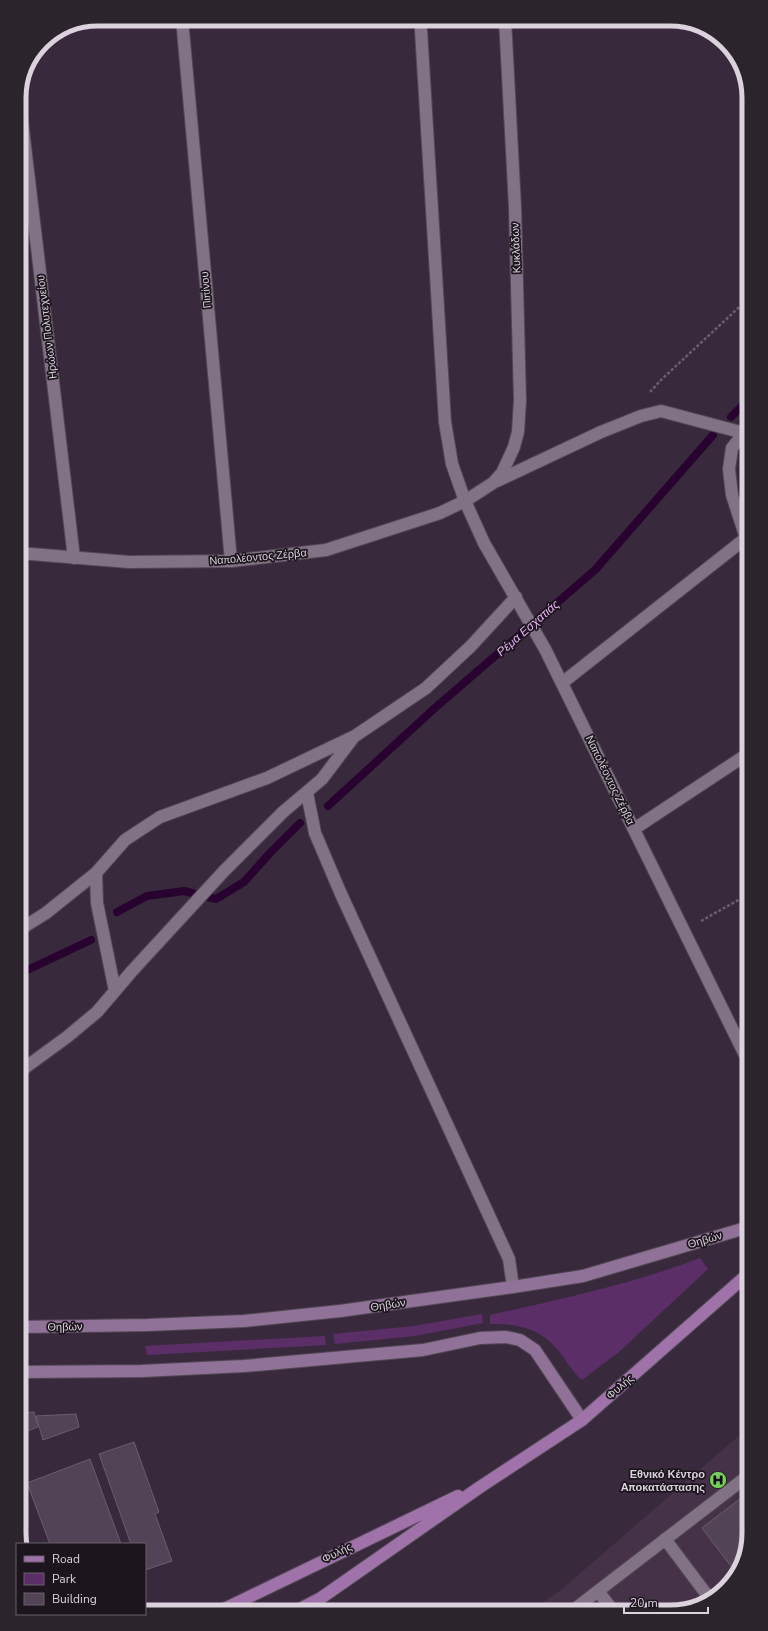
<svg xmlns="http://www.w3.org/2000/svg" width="768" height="1631" font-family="'Nunito Sans',sans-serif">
	<rect width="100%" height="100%" fill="#382a3c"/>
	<path fill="#453249" d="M 749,1427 L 749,1534 L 736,1577 L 700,1606 L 670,1612 L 530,1612 L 561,1590 Z"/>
	<path fill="#5c2e67" d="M 700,1258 L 708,1269 L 619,1352 L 582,1380 C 571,1371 566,1359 557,1349 C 540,1328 515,1323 490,1324 L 490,1315 C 561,1299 632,1284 700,1258 Z
		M 482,1314 L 483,1323 L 415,1336 L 335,1344 L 333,1334 L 414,1326 Z
		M 325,1336 L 326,1345 L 147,1355 L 145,1346 Z"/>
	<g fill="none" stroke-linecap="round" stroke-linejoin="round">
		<path stroke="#280330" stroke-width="8" d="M 731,417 L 749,399
			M 328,806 L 436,707 L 595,570 L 713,435
			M 117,912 L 147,896 L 184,891 L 216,899 L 244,882 L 270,853 L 300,823
			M 19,974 L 91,940"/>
	</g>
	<path fill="#524356" stroke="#6c5c70" d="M 34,1412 L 38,1427 L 19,1434 L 19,1413 Z
		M 76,1414 L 79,1427 L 43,1440 L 36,1416 Z
		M 134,1442 L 159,1512 L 155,1514 L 172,1561 L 145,1570 L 145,1544 L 131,1544 L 99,1454 Z
		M 90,1459 L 121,1544 L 50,1544 L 27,1483 Z
		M 749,1492 L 749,1534 L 737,1574 L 702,1528 Z"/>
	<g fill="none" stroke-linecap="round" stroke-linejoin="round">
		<defs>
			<path id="lane" d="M 421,30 L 445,422 L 452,464 L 465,501
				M 665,1539 L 710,1599
				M 571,1612 L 598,1591
				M 614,1612 L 598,1591 L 749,1475"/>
			<path id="street" d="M 182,19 L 231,561
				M 19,96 L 74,558
				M 497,481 L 601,432 L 641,416 L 661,411 L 744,433
				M 465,501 L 484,543 L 545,649 L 749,1063
				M 746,538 L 732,495 L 729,469 L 732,448 L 744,433 L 749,431
				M 19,553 L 129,562 L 231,561 L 326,550 L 440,513 L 465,501 L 493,483 L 502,473 L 514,447 L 518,432 L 520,400 L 515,207 L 505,19
				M 562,683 L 746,538 L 749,546
				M 307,793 L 315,833 L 341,894 L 509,1259 L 513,1287
				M 634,829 L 749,753
				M 96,873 L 97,903 L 115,991
				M 19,930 L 46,913 L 96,873 L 125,840 L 160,817 L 267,778 L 355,736 L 426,688 L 471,646 L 516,597
				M 19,1072 L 67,1037 L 97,1012 L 132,971 L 224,871 L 283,812 L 322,779 L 353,738"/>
			<path id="secondary" d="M 19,1327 L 147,1325 L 244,1321 L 340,1311 L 513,1287 L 583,1276 L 749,1227
				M 19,1372 L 142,1371 L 244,1366 L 423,1350 L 480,1338 L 506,1337 L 520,1340 L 535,1350 L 582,1420"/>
			<path id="primary" d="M 218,1612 L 458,1496
				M 294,1612 L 321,1598 L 480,1487 L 582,1420 L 749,1273"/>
		</defs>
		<use href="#lane" stroke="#544856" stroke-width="14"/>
		<use href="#street" stroke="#544856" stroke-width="14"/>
		<use href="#secondary" stroke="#544856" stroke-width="14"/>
		<use href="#primary" stroke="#544856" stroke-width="14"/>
		<path stroke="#6b5e6e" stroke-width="2.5" stroke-dasharray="3 2" stroke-linecap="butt" d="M 650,392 L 662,379 L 749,298
			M 701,921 L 749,894"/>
		<use href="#lane" stroke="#827286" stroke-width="12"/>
		<use href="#street" stroke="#827286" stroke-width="12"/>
		<use href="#secondary" stroke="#907298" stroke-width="12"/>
		<use href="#primary" stroke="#9f73a9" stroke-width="12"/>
	</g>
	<defs>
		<symbol id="hospital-disc" viewBox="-11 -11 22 22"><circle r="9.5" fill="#74d25c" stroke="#1c151d"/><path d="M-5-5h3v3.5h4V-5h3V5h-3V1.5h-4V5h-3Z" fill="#111"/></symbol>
	</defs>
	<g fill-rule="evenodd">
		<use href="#hospital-disc" x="708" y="1470" width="20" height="20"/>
	</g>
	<g text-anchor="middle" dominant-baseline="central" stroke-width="3.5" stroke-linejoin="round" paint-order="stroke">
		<g font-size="11" fill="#dbd2dd" stroke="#1c151d">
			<text transform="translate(516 248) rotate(-92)">Κυκλάδων</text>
			<text transform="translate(206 290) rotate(-95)">Πιπίνου</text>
			<text transform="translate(47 327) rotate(-97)">Ηρώων Πολυτεχνείου</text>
			<text transform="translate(258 557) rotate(-5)">Ναπολέοντος Ζέρβα</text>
			<text transform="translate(610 780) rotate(64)">Ναπολέοντος Ζέρβα</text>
			<text transform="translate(705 1240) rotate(-16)">Θηβών</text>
			<text transform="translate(388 1305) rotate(-8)">Θηβών</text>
			<text transform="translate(65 1327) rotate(-1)">Θηβών</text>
			<text transform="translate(620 1387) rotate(-41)">Φυλής</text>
			<text transform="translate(337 1553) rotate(-26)">Φυλής</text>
		</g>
		<g font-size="11" font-weight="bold" fill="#dbd2dd" stroke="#1c151d" text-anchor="end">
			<text x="705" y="1474">Εθνικό Κέντρο<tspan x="705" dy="13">Αποκατάστασης</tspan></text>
		</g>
		<g font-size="12" font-style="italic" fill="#ecb3fa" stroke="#1c151d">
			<text transform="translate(528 628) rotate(-41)">Ρέμα Εσχατιάς</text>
		</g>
	</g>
	<path d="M0 0H768V1631H0ZM98 26H670A72 72 0 0 1 742 98V1533A72 72 0 0 1 670 1605H98A72 72 0 0 1 26 1533V98A72 72 0 0 1 98 26Z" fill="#2b242c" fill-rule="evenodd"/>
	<path fill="none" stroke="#dbd2dd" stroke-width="5" d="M98 26H670A72 72 0 0 1 742 98V1533A72 72 0 0 1 670 1605H98A72 72 0 0 1 26 1533V98A72 72 0 0 1 98 26Z"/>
	<rect x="16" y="1543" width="130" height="72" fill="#1c151d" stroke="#68616a"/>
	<rect x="24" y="1556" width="20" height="6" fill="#9f73a9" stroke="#68616a"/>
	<text x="52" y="1563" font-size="12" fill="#dbd2dd">Road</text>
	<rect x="24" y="1573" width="20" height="12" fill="#5c2e67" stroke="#68616a"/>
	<text x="52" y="1583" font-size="12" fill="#dbd2dd">Park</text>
	<rect x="24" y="1593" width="20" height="12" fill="#524356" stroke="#68616a"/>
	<text x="52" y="1603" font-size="12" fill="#dbd2dd">Building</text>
	<path d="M624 1607v6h84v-6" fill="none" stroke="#dbd2dd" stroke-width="2"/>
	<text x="630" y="1607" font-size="12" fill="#dbd2dd" stroke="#1c151d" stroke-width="3" paint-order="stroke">20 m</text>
</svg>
